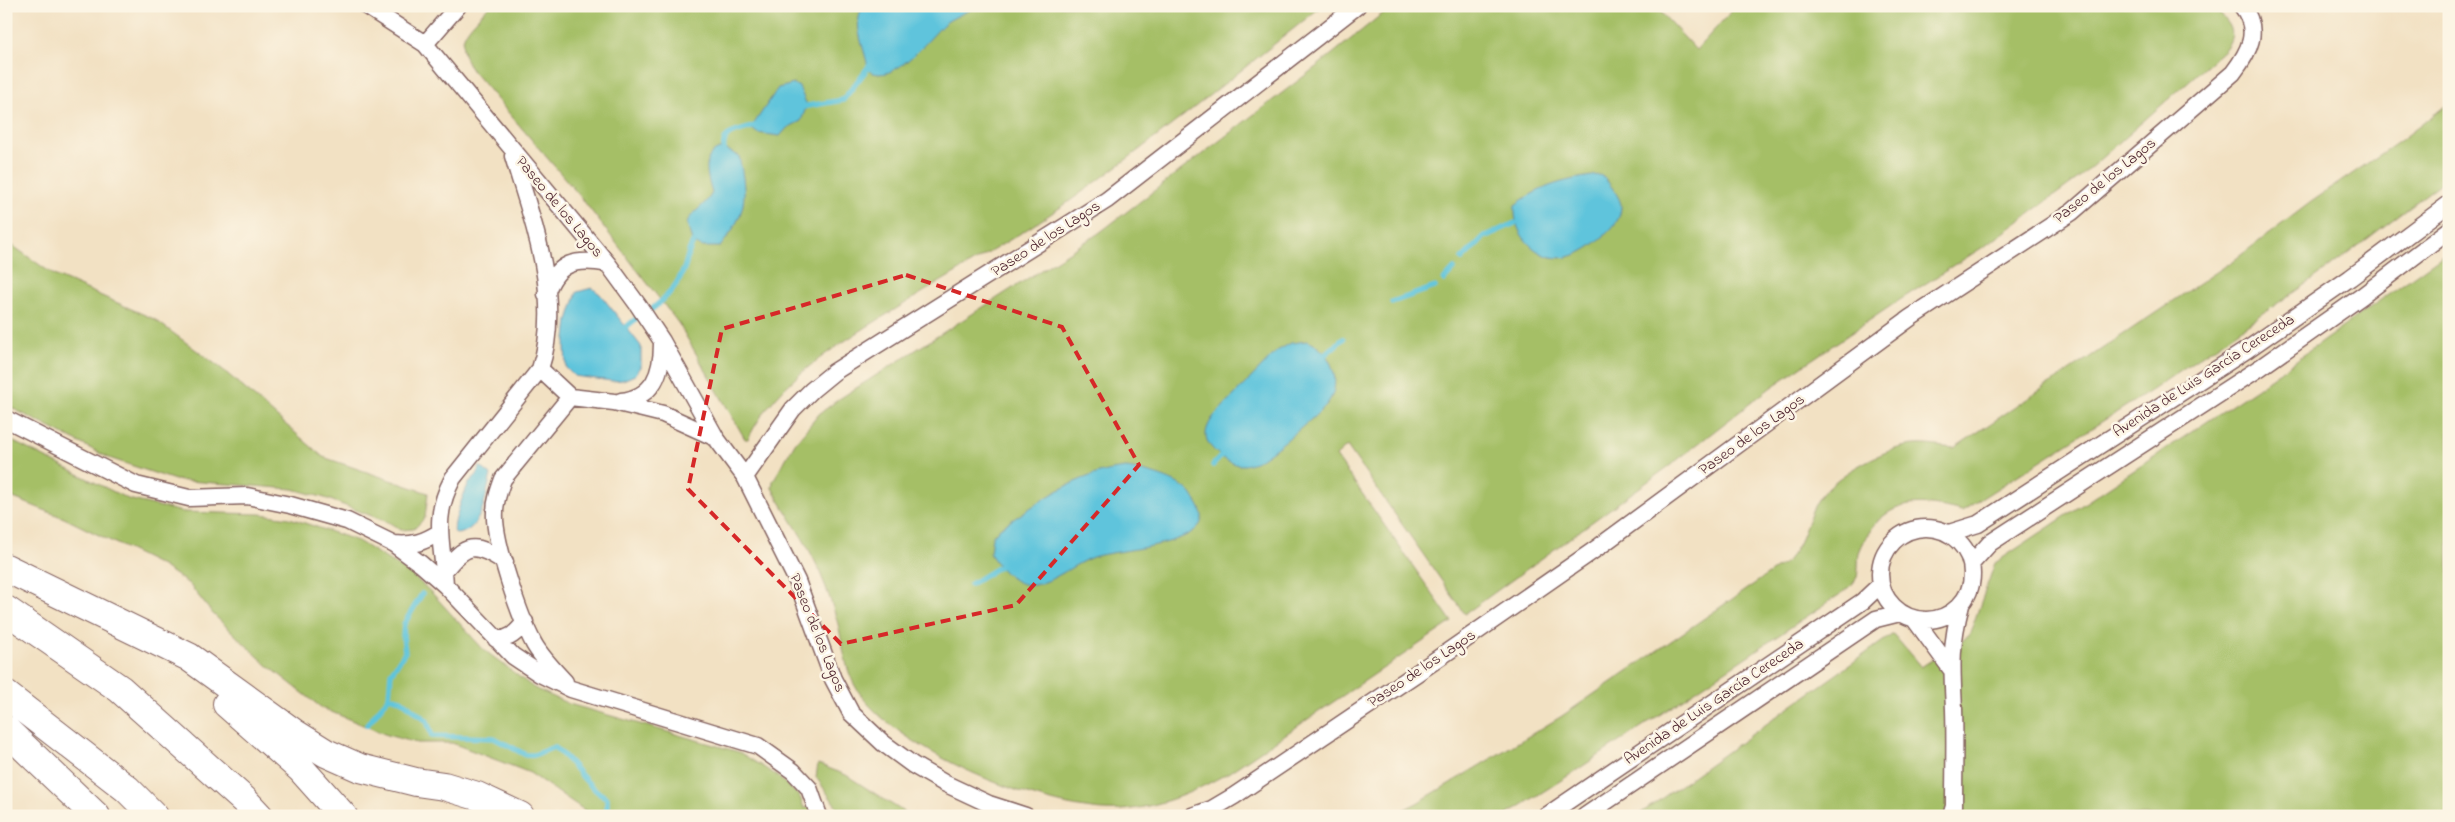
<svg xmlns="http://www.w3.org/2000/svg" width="2455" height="822" font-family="'Indie Flower',sans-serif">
	<rect width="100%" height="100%" fill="#fcf5e5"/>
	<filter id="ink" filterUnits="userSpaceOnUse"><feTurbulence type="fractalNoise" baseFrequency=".02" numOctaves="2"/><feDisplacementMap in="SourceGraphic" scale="10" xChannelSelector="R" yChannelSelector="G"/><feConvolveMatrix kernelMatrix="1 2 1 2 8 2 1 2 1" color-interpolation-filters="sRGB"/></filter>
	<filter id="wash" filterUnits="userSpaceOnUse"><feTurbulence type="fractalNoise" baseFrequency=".0096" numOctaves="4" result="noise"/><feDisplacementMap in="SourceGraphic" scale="20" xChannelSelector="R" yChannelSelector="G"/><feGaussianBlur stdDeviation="1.12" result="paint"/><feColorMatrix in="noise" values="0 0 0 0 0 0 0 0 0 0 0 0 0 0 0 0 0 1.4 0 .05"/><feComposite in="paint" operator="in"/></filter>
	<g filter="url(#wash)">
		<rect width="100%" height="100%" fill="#f2e1c3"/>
		<path fill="#a5bf66" stroke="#786f48" d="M 489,6 L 1322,6 C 1238,73 1154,141 1067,203 C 1013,240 955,272 899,307 C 843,342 778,377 748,439 L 745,439 L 679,324 L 579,195 L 471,69 C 452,37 468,30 489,6 Z
			M 1392,6 L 1655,6 L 1696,50 L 1736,6 L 2211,6 C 2227,21 2241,30 2224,50 L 2081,176 L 1991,242 L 1895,303 L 1770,388 L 1672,464 L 1465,614 L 1347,446 L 1336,456 L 1452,622 L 1228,773 C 1194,792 1161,807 1121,810 C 1051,815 902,753 861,695 C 845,674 844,649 838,624 C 833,606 826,587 819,570 C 807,542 787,515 772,488 L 773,481 L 795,443 L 819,414 L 839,399 L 1099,233 L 1316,67 Z
			M 2449,103 L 2449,177 L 2330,267 L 2219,344 L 2153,389 L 1962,511 C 1914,499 1882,499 1860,550 C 1857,558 1859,568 1857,577 C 1855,581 1851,586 1848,589 L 1571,774 L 1505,816 L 1391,816 L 1417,803 L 1562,716 L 1786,562 C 1805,542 1805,519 1819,498 C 1835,475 1888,446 1915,445 C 1928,444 1941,447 1954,448 L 2233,261 L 2311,202 L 2400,141 Z
			M 6,241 L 54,275 L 154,319 L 222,369 L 323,457 L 428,493 L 425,518 L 414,529 L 401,530 L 390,523 L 325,498 L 293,489 L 175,480 L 109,458 L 6,405 Z
			M 2449,251 L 2449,816 L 1637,816 L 1893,634 L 1921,667 L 1969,636 L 1995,563 L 2256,389 Z
			M 6,438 L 128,499 L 183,512 L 261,514 L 290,518 L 358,541 L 411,574 L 432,593 L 483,649 L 534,688 L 569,704 L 739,752 L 776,775 L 800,797 L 804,808 L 810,807 L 812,816 L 593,816 L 530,773 L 520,769 L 452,743 L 417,743 L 387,735 L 322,708 L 267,665 L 212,613 L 189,584 L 162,566 L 64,518 L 6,495 Z
			M 818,764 L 846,775 L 910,816 L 843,816 L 816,777 Z"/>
		<path fill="#5ec4dc" stroke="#547284" d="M 863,6 L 977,6 C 968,12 950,18 943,25 C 928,39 892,88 868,70 C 866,48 851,28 863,6 Z
			M 794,84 L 799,87 L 807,105 L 801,121 L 787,128 L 780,136 L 757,133 L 751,128 L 778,88 Z
			M 723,148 L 739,156 C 748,198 747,213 720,247 L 702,247 L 692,242 L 687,222 C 694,210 705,206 712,193 C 707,176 700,153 723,148 Z
			M 1600,175 C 1606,178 1609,184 1613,189 C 1616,193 1621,201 1621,206 C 1621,219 1614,226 1605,235 C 1582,255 1557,269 1531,246 C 1518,234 1514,221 1515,205 C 1542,185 1567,179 1600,175 Z
			M 592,288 L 600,294 L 641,346 L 641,367 L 635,375 L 623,380 L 612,381 L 574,376 L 566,368 L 565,346 L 568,320 L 577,292 Z
			M 1307,341 C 1331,349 1344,383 1327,404 C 1319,414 1272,453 1259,460 C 1256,462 1249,464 1245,465 C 1232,466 1220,457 1212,448 C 1202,437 1206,428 1213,417 L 1277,351 L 1291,343 Z
			M 480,466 L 491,475 C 486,493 482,533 456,534 L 454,531 C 454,520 463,494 468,485 C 472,476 478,479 480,466 Z
			M 1126,468 C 1143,470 1182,480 1192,495 C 1196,502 1203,510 1202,519 C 1198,546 1114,550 1093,557 C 1075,563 1052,583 1034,585 C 1016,587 998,568 990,553 L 992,537 L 1000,528 C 1042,501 1075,473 1126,468 Z"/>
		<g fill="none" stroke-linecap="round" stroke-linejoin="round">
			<path stroke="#5ec4dc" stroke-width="5.5" d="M 801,107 L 843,100 L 870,65
				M 725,155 C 718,128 741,133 757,125
				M 1462,259 L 1484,237 L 1515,223
				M 1444,280 L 1454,269
				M 1392,302 L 1435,287
				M 649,311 C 665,300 678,286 685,266 C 688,257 689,245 697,238
				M 620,332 L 637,318
				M 1321,358 L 1343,339
				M 1213,465 L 1225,452
				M 971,584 L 1005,563
				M 422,594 L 404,624 L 403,636 L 405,652 L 391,673 L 389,697 L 401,700 L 427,721 L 432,736 L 494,738 L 526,755 L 534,755 L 554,747 C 575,763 586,787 607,798 L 607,812 L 610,816
				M 367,725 L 389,697"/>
		</g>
	</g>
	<g filter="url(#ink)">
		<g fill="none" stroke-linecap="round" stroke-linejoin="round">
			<defs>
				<path id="minor" d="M 366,6 L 425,44 L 608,264 L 638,305 L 662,341 L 716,438 L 745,477 L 797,581 L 833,679 L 851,713 L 883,743 L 913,765 L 944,783 L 989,804 L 1026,816
					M 425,44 L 458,6
					M 546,294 C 557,261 577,258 608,264
					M 540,369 L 570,397 L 614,402 L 663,414 L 716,438
					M 621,401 C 654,397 662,373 662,343
					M 6,419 L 136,485 L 189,498 L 247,496 L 290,505 L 347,521 L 394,544 L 421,564 L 445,585 L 513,656 L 540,674 L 571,689 L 758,746 L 793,771 L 809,788 L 819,816
					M 745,477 L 793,409 L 812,390 L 834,372 L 1107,200 L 1357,6
					M1880 574a46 46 0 1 1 92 0a46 46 0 1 1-92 0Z
					M 1949,533 L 1978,524 L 2248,349 L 2350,278 L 2449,204
					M 394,544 C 413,546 424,542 440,532
					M 1972,563 L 1990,543 L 2261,367 L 2362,296 L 2449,230
					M 444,571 C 466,543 474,542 505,562
					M 445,585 C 443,542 431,519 453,478 L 540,369 C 563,300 533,223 513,156
					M 1915,620 L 1951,669
					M 496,639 C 510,640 516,633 525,622
					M 565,682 C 554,670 542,658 534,644 C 520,618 493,540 495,512 C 495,501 499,490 503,479 L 570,397
					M 1192,816 L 1212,809 L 1234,796 L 1417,673 L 1600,546 L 1910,318 L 2072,212 L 2233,73 C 2249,52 2261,31 2242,6
					M 1546,816 L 1863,601 L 1880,585
					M 1585,816 L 1876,619 L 1900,613
					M 1951,816 L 1954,806 C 1954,774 1955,741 1954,709 C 1952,668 1950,646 1961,605"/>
				<path id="motorway" d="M 6,568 L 189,657 L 294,733 L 326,753 L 360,768 L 416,782 L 444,786 L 477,796 L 520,816
					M 6,610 L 120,689 L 244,800 L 259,816
					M 6,695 L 127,789 L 154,816
					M 227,704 L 301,769 L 343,816
					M 6,730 L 96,816"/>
			</defs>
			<use href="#minor" stroke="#856360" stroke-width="19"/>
			<use href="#motorway" stroke="#856360" stroke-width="30"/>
			<use href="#minor" stroke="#fff" stroke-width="16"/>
			<use href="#motorway" stroke="#fff" stroke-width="28"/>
		</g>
	</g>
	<path fill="none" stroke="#d62828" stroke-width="4" stroke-dasharray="10 6" stroke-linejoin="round" d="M 906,275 L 1062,327 L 1139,465 L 1016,605 L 841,644 L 688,489 L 722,329 Z"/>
	<g text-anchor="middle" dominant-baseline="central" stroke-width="5" stroke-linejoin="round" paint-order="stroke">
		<g font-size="16" fill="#4a1f2b" stroke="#fcf5e5">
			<text transform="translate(2105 181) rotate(-39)">Paseo de los Lagos</text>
			<text transform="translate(559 207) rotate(50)">Paseo de los Lagos</text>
			<text transform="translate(1046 239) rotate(-33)">Paseo de los Lagos</text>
			<text transform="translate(2204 376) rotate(-33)">Avenida de Luis García Cereceda</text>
			<text transform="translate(1752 435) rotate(-36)">Paseo de los Lagos</text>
			<text transform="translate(817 633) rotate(68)">Paseo de los Lagos</text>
			<text transform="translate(1422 669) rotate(-34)">Paseo de los Lagos</text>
			<text transform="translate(1714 702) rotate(-34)">Avenida de Luis García Cereceda</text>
		</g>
	</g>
	<rect width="2455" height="822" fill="none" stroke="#fcf5e5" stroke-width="25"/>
</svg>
